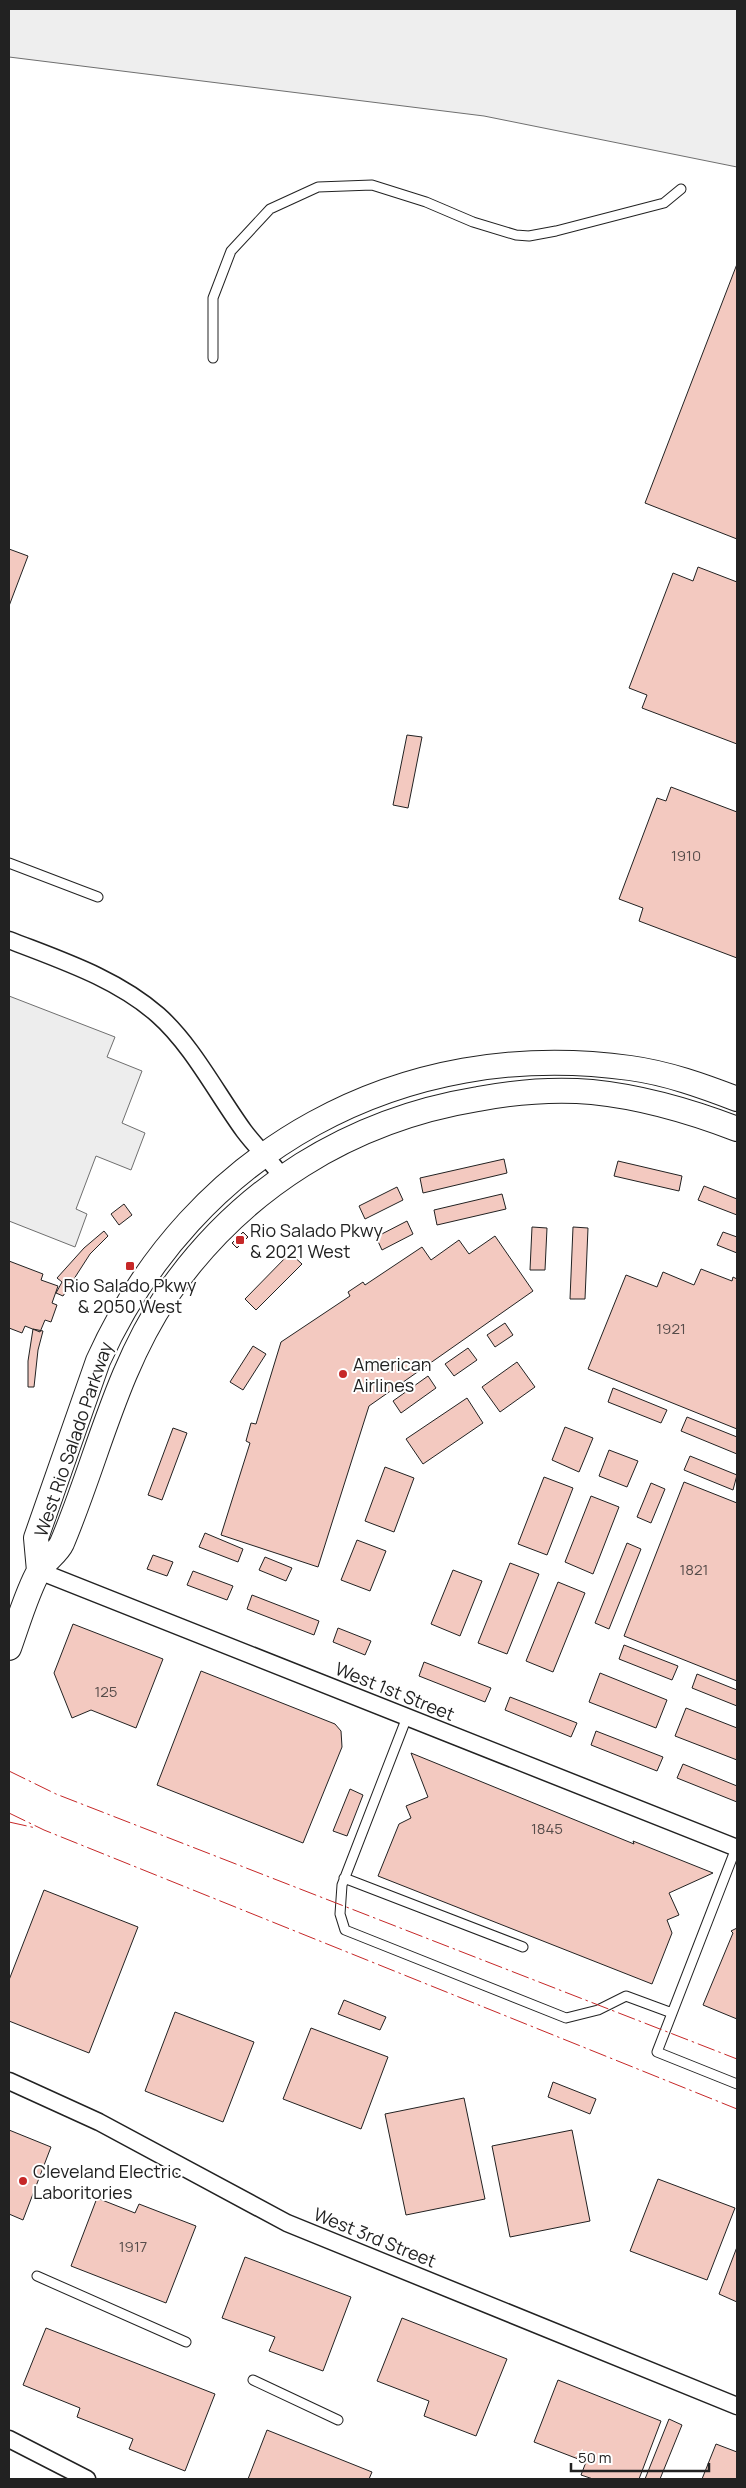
<svg xmlns="http://www.w3.org/2000/svg" width="746" height="2488" font-family="Manrope,sans-serif">
	<rect width="100%" height="100%" fill="#fff"/>
	<path fill="#eee" stroke="#6f6f6f" d="M 9,9 L 737,9 L 737,167 L 484,116 L 9,57 Z"/>
	<path fill="#ededed" stroke="#6f6f6f" d="M 9,996 L 115,1037 L 107,1057 L 142,1071 L 122,1123 L 145,1133 L 131,1170 L 96,1156 L 76,1209 L 87,1214 L 75,1247 L 9,1221 Z"/>
	<path fill="#f3c9c0" stroke="#222" d="M 737,264 L 737,539 L 645,503 Z
		M 9,549 L 28,556 L 9,606 Z
		M 698,567 L 737,582 L 737,744 L 642,708 L 647,695 L 629,688 L 673,573 L 693,581 Z
		M 407,735 L 422,737 L 408,808 L 393,805 Z
		M 671,787 L 737,812 L 737,958 L 639,921 L 643,908 L 619,899 L 657,798 L 666,801 Z
		M 504,1159 L 507,1173 L 423,1193 L 420,1178 Z
		M 618,1161 L 682,1176 L 679,1191 L 614,1176 Z
		M 704,1186 L 737,1199 L 737,1215 L 698,1200 Z
		M 397,1187 L 403,1200 L 365,1219 L 359,1206 Z
		M 502,1194 L 506,1209 L 437,1225 L 434,1210 Z
		M 124,1204 L 132,1215 L 119,1225 L 111,1214 Z
		M 407,1221 L 413,1234 L 382,1250 L 376,1237 Z
		M 532,1227 L 547,1228 L 545,1270 L 530,1270 Z
		M 573,1227 L 588,1228 L 585,1299 L 570,1299 Z
		M 104,1231 L 108,1236 L 90,1254 L 63,1296 L 56,1293 L 62,1282 L 57,1278 L 84,1248 Z
		M 243,1232 L 248,1237 L 237,1248 L 232,1243 Z
		M 723,1232 L 737,1237 L 737,1253 L 717,1245 Z
		M 495,1236 L 533,1291 L 369,1406 L 318,1567 L 221,1535 L 250,1443 L 246,1441 L 251,1423 L 256,1424 L 281,1342 L 350,1296 L 348,1292 L 363,1282 L 365,1285 L 422,1247 L 431,1260 L 459,1240 L 469,1254 Z
		M 290,1253 L 302,1264 L 256,1310 L 245,1299 Z
		M 9,1261 L 43,1274 L 41,1280 L 58,1286 L 52,1303 L 57,1305 L 51,1322 L 45,1320 L 40,1332 L 25,1326 L 22,1333 L 9,1328 Z
		M 701,1269 L 732,1281 L 733,1277 L 737,1279 L 737,1429 L 588,1369 L 626,1275 L 657,1287 L 663,1272 L 694,1285 Z
		M 505,1323 L 513,1335 L 495,1347 L 487,1335 Z
		M 33,1329 L 43,1331 L 38,1350 L 34,1387 L 28,1387 L 28,1361 Z
		M 253,1346 L 266,1354 L 243,1390 L 230,1382 Z
		M 468,1348 L 477,1360 L 454,1376 L 445,1364 Z
		M 517,1362 L 535,1387 L 500,1412 L 482,1387 Z
		M 428,1376 L 436,1388 L 401,1413 L 393,1401 Z
		M 613,1388 L 667,1410 L 661,1423 L 608,1402 Z
		M 467,1398 L 483,1423 L 423,1464 L 406,1439 Z
		M 687,1417 L 737,1437 L 737,1454 L 681,1431 Z
		M 565,1427 L 593,1438 L 579,1472 L 552,1460 Z
		M 173,1428 L 187,1433 L 162,1500 L 148,1495 Z
		M 609,1450 L 638,1461 L 627,1487 L 599,1476 Z
		M 690,1456 L 737,1475 L 733,1490 L 684,1470 Z
		M 385,1467 L 414,1478 L 394,1532 L 365,1521 Z
		M 544,1477 L 573,1488 L 547,1555 L 518,1544 Z
		M 684,1482 L 737,1503 L 737,1681 L 624,1636 Z
		M 651,1483 L 665,1489 L 651,1523 L 637,1517 Z
		M 591,1496 L 619,1507 L 593,1574 L 565,1562 Z
		M 205,1533 L 243,1549 L 238,1562 L 199,1547 Z
		M 357,1540 L 386,1551 L 370,1591 L 341,1580 Z
		M 627,1543 L 641,1549 L 609,1629 L 595,1623 Z
		M 153,1555 L 173,1562 L 167,1576 L 147,1569 Z
		M 265,1557 L 292,1568 L 286,1581 L 259,1570 Z
		M 510,1563 L 539,1574 L 507,1654 L 478,1643 Z
		M 453,1570 L 482,1581 L 460,1636 L 431,1624 Z
		M 193,1571 L 233,1586 L 227,1600 L 187,1585 Z
		M 558,1582 L 585,1593 L 553,1672 L 526,1661 Z
		M 252,1595 L 319,1621 L 314,1635 L 247,1609 Z
		M 73,1624 L 163,1659 L 136,1728 L 91,1710 L 72,1718 L 54,1673 Z
		M 338,1628 L 371,1641 L 365,1655 L 333,1642 Z
		M 624,1645 L 678,1666 L 672,1680 L 619,1659 Z
		M 424,1662 L 491,1688 L 485,1702 L 419,1676 Z
		M 201,1671 L 335,1724 L 341,1731 L 342,1747 L 303,1843 L 157,1785 Z
		M 600,1673 L 667,1700 L 656,1728 L 589,1702 Z
		M 697,1674 L 737,1690 L 737,1706 L 692,1688 Z
		M 510,1697 L 577,1723 L 571,1737 L 505,1710 Z
		M 686,1708 L 737,1728 L 737,1760 L 675,1736 Z
		M 596,1731 L 663,1757 L 657,1771 L 591,1745 Z
		M 411,1753 L 634,1844 L 633,1841 L 713,1873 L 669,1893 L 679,1915 L 667,1920 L 672,1933 L 652,1984 L 378,1876 L 399,1824 L 411,1818 L 406,1806 L 428,1797 Z
		M 683,1764 L 737,1786 L 737,1802 L 677,1778 Z
		M 350,1789 L 363,1795 L 347,1836 L 333,1831 Z
		M 44,1890 L 138,1927 L 89,2053 L 9,2021 L 9,1980 Z
		M 737,1928 L 737,2019 L 703,2005 L 733,1933 L 731,1931 Z
		M 344,2000 L 386,2017 L 380,2030 L 338,2014 Z
		M 175,2012 L 254,2042 L 223,2122 L 145,2091 Z
		M 311,2028 L 388,2057 L 361,2129 L 283,2099 Z
		M 553,2082 L 596,2099 L 590,2114 L 548,2097 Z
		M 464,2098 L 485,2199 L 406,2215 L 385,2114 Z
		M 9,2130 L 51,2147 L 23,2220 L 9,2214 Z
		M 572,2130 L 590,2221 L 510,2237 L 492,2146 Z
		M 658,2179 L 735,2208 L 707,2280 L 630,2251 Z
		M 97,2198 L 135,2213 L 139,2204 L 196,2226 L 166,2303 L 71,2266 Z
		M 737,2247 L 737,2302 L 719,2294 Z
		M 245,2257 L 351,2297 L 323,2371 L 269,2351 L 275,2337 L 222,2318 Z
		M 402,2318 L 507,2359 L 476,2436 L 424,2416 L 429,2401 L 377,2381 Z
		M 46,2328 L 215,2394 L 185,2471 L 129,2449 L 133,2439 L 77,2417 L 80,2408 L 23,2385 Z
		M 558,2380 L 661,2421 L 639,2479 L 593,2479 L 581,2475 L 586,2462 L 534,2442 Z
		M 669,2419 L 682,2425 L 660,2479 L 645,2479 Z
		M 267,2430 L 372,2472 L 369,2479 L 248,2479 Z
		M 716,2444 L 737,2452 L 737,2479 L 702,2479 Z"/>
	<g fill="none" stroke-linecap="round" stroke-linejoin="round">
		<defs>
			<path id="lane" d="M 213,358 L 213,298 L 231,251 L 270,209 L 318,187 L 372,185 L 426,202 L 473,222 L 516,235 L 529,236 L 556,231 L 664,203 L 681,189
				M 9,863 L 98,897
				M 407,1717 L 342,1885 L 340,1914 L 345,1930 L 566,2018 L 598,2010 L 626,1996 L 672,2013
				M 736,1848 L 657,2052 L 737,2084
				M 344,1878 L 523,1947
				M 37,2276 L 186,2342
				M 253,2380 L 338,2420"/>
			<path id="street" d="M 9,940 C 60,960 116,978 158,1015 C 192,1045 217,1094 244,1131 C 256,1147 271,1161 283,1178
				M 39,1571 L 737,1848
				M 9,2081 L 99,2122 L 287,2223 L 737,2406
				M 9,2439 L 87,2479"/>
			<path id="secondary" d="M 39,1571 L 36,1538 L 98,1361 C 193,1150 402,1036 630,1068 C 667,1073 703,1086 737,1099
				M 9,1648 C 17,1626 28,1589 39,1571 C 45,1560 57,1554 62,1543 C 97,1460 116,1370 167,1295 C 241,1188 350,1120 478,1099 C 515,1092 555,1089 592,1092 C 642,1097 690,1111 737,1129"/>
		</defs>
		<use href="#lane" stroke="#222" stroke-width="11"/>
		<use href="#street" stroke="#222" stroke-width="19"/>
		<use href="#secondary" stroke="#222" stroke-width="26"/>
		<use href="#lane" stroke="#fff" stroke-width="9"/>
		<use href="#street" stroke="#fff" stroke-width="16"/>
		<use href="#secondary" stroke="#fff" stroke-width="24"/>
		<path stroke="#c62828" stroke-width="1" stroke-dasharray="18 4 2.5 4" stroke-linecap="butt" d="M 9,1771 L 56,1794 L 737,2059
			M 9,1813 L 44,1830 L 737,2109
			M 9,1822 L 36,1828"/>
	</g>
	<g fill="#c62828" stroke="#fff" stroke-width="2">
		<rect x="235" y="1235" width="10" height="10" rx="2.5"/>
		<rect x="125" y="1261" width="10" height="10" rx="2.5"/>
		<circle cx="343" cy="1374" r="5"/>
		<circle cx="23" cy="2181" r="5"/>
	</g>
	<g text-anchor="middle" dominant-baseline="central" stroke-width="4" stroke-linejoin="round" paint-order="stroke">
		<g font-size="15" fill="#564c4a">
			<text x="686" y="855">1910</text>
			<text x="671" y="1328">1921</text>
			<text x="694" y="1569">1821</text>
			<text x="106" y="1691">125</text>
			<text x="547" y="1828">1845</text>
			<text x="133" y="2246">1917</text>
		</g>
		<g font-size="18" fill="#222" stroke="#fff" text-anchor="start">
			<text x="250" y="1230">Rio Salado Pkwy<tspan x="250" dy="21">&amp; 2021 West</tspan></text>
			<text x="130" y="1285" text-anchor="middle">Rio Salado Pkwy<tspan x="130" dy="21">&amp; 2050 West</tspan></text>
			<text x="353" y="1364">American<tspan x="353" dy="21">Airlines</tspan></text>
			<text x="33" y="2171">Cleveland Electric<tspan x="33" dy="21">Laboritories</tspan></text>
		</g>
		<g font-size="18" fill="#222" stroke="#fff">
			<text transform="translate(73 1439) rotate(-71)">West Rio Salado Parkway</text>
			<text transform="translate(395 1691) rotate(22)">West 1st Street</text>
			<text transform="translate(375 2237) rotate(22)">West 3rd Street</text>
		</g>
	</g>
	<rect width="746" height="2488" fill="none" stroke="#222222" stroke-width="20"/>
	<path d="M571 2463v8h138v-8" fill="none" stroke="#222222" stroke-width="2.5"/>
	<text x="578" y="2463" font-size="15" fill="#222222" stroke="#ffffff" stroke-width="4" paint-order="stroke">50 m</text>
</svg>
